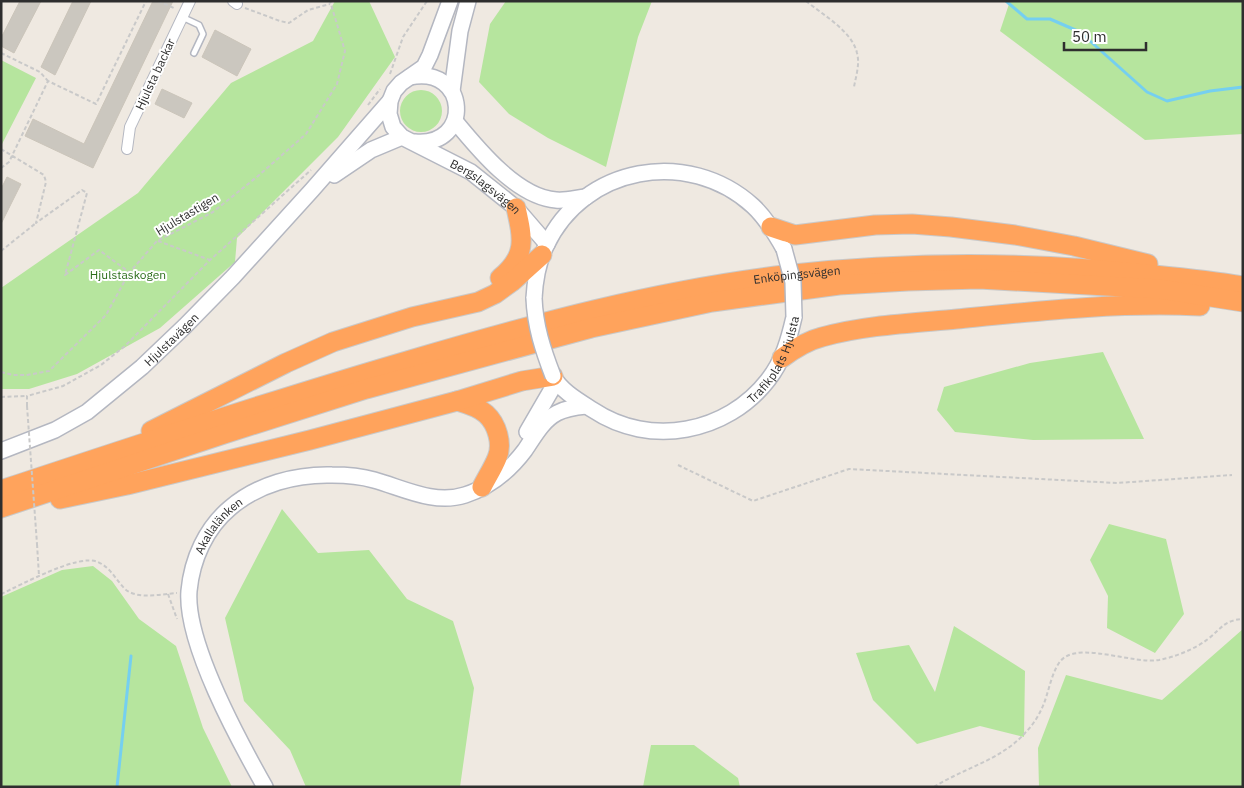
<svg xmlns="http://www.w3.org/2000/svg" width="1244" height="788" font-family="'IBM Plex Sans',sans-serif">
	<rect width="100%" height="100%" fill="#efe9e1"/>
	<path fill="#b6e59e" d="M 335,1 L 369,1 L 395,57 L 338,137 L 237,238 L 235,262 L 160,328 L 77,374 L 29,389 L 1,389 L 1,288 L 138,193 L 231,83 L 313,41 Z
		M 506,1 L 652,1 L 638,37 L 606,167 L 548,138 L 509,114 L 479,82 L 490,24 Z
		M 1010,1 L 1243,1 L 1243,134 L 1145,140 L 1000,31 Z
		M 1,60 L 36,78 L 2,144 L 1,143 Z
		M400 111a21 21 0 1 1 42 0a21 21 0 1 1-42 0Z
		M 1103,352 L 1144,439 L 1033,440 L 955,432 L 937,410 L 944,387 L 1030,363 Z
		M 282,509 L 318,553 L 369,550 L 407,599 L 453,621 L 474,688 L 460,787 L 306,787 L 290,750 L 244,701 L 225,618 Z
		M 1109,524 L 1166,539 L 1184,614 L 1155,653 L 1107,628 L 1108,596 L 1090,560 Z
		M 93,566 L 112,581 L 139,619 L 176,646 L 203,728 L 232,787 L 1,787 L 1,597 L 62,570 Z
		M 954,626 L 1025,671 L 1024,737 L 980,726 L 917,744 L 873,700 L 856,653 L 909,645 L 935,692 Z
		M 1243,629 L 1243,787 L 1039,787 L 1038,748 L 1066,675 L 1162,700 Z
		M 651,745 L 694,745 L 738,778 L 740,787 L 643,787 Z"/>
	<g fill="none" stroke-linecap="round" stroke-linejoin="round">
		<path stroke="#75cff0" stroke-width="3" d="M 1006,1 L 1027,19 L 1050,19 L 1080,32 L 1147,92 L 1167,101 L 1210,91 L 1243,87
			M 117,787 L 131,656"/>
	</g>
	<path fill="#cbc7bf" stroke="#cbc5ba" d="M 20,1 L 41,1 L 14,53 L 1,46 L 1,38 Z
		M 73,1 L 91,1 L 55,75 L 41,67 Z
		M 153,1 L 173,1 L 93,168 L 25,136 L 33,119 L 84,144 Z
		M 215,30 L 251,49 L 237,76 L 202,57 Z
		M 162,89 L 192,103 L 184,118 L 155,104 Z
		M 7,177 L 21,184 L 1,224 L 1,189 Z"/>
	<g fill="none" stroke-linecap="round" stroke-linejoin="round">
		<defs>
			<path id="service" d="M 182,17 L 199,25 L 203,34 L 194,53"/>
			<path id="minor" d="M 233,1 L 237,4
				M 127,149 L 130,127 L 190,1"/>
			<g id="secondary">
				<path id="s1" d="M 450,1 L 430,55 L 424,67 L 401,83 L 394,91 L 390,101 L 389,114 L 393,127 L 402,137 L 471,172 L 516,208 L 547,244"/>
				<path d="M 410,77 C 469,65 473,147 415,142"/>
				<path d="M 452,91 L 460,31 L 468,1"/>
				<path d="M 455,121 C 478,149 517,197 556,200 C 566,201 576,198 586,197"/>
				<path d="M 334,175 L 371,150 L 402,137"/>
				<path d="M 534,298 C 535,280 538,262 546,246 C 583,166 688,147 753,206 C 766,218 775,233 784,249"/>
				<path id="s2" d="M 553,376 C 561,391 579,401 593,410 C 650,448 727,433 768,380 C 783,361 789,339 794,317"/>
				<path d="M 527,432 L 556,382"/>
				<path id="s3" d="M 1,451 L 55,430 L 87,412 L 142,367 L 185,326 L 233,277 L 312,190 L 390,101"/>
				<path id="s4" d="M 265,787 C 239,741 185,643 189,591 C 192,559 206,528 230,508 C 258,484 296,474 332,475 C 346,475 360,476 374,480 C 403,488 434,505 465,495 C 489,487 510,470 525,450 C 534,437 542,421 557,413 C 566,408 576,407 586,406"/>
			</g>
			<g id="motorway">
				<path d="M 771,227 L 795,235 L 875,225 L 912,224 L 951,227 L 1015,235 L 1074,246 L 1148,264"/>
				<path d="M 500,278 C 527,256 523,239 516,208"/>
				<path d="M 782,358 C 794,349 806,341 822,337 C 864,325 914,323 957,319 C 1038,311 1119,302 1200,306"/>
				<path d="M 457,401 C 467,404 478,407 486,414 C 497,424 503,444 497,458 C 493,468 487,477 482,487"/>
				<path d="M 151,431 L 286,363 L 333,342 L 412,317 L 478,302 L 495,294 L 513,281 L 542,255"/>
				<path id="s5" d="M 1,490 C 137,445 273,400 410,360 C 532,324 657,290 784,275 C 907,261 1030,261 1154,275 C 1184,278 1213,281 1243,286"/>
				<path d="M 60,499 L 127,485 L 310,440 L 457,401 L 522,381 L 553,376"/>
				<path d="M 1,508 L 224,434 L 366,389 L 591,328 L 712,302 L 839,285 L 908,281 L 979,279 L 1160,289 L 1243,302"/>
			</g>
		</defs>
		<use href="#service" stroke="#b4b7c1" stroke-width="8"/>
		<use href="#minor" stroke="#b4b7c1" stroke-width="12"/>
		<use href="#secondary" stroke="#b4b7c1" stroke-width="18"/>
		<use href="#motorway" stroke="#c9c9c9" stroke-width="21"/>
		<path stroke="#c9c9c9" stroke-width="2" stroke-dasharray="4 2.5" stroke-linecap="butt" d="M 158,1 L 174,8
			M 806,1 C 823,15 852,31 857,53 C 860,64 856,76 854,87
			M 245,8 L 280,21 L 289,23 L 308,10 L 330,4
			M 1,53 L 40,72 L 48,81
			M 390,74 L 403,37 L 427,1
			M 368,105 L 380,89
			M 1,149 L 44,175 L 46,182 L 36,223 L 82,190 L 87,193 L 65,275 L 99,250 L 129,272
			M 1,168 L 9,162 L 48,81 L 96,104 L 146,1
			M 158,241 L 210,260
			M 1,251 L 36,223
			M 1,372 L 13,375 L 27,375 L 49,371 L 106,315 L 129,273 L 157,241 L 213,212 L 258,176 L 306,134 L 337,84 L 345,51 L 330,1
			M 1,397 L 26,396
			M 27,406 L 27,396 L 63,386 L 101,365 L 125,346 L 210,260 L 311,170
			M 678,465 L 753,501 L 849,469 L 1117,483 L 1232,475
			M 37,544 L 39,576
			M 1,594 C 21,585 79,553 98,562 C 111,568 116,580 125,589 C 137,600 162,594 177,593
			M 168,594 L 177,619
			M 934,787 C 964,768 1001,760 1025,733 C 1032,726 1038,717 1042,708 C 1049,694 1052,665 1065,657 C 1086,644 1134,664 1159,660 C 1175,657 1195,649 1208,639 C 1221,629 1224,620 1243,619"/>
		<use href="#service" stroke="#fff" stroke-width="5"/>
		<use href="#minor" stroke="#fff" stroke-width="10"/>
		<use href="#secondary" stroke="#fff" stroke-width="15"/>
		<use href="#motorway" stroke="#ffa35c" stroke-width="19"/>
		<defs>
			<path id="secondary-bridge" d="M 784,249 L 793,282 L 794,317
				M 534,298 C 535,326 543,350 553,376"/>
		</defs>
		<use href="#secondary-bridge" stroke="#b4b7c1" stroke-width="18" stroke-linecap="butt"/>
		<path stroke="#c9c9c9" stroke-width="2" stroke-dasharray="4 2.5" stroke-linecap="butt" d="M 27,406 L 37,544"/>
		<use href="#secondary-bridge" stroke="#fff" stroke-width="15"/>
	</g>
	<g text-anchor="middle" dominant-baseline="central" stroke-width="4" stroke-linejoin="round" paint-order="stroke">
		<g font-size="12" fill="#2e2e2e" stroke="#fff">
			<text transform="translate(155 74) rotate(-65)">Hjulsta backar</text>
			<text stroke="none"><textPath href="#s1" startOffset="258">Bergslagsvägen</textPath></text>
			<text transform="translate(187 214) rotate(-31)">Hjulstastigen</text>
			<text stroke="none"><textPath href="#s5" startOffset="826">Enköpingsvägen</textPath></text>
			<text stroke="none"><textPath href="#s3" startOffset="206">Hjulstavägen</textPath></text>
			<text stroke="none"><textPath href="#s2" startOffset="269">Trafikplats Hjulsta</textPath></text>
			<text stroke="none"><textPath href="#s4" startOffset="286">Akallalänken</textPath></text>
		</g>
		<g font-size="12" fill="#2c6e1b" stroke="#fff">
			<text x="128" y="274">Hjulstaskogen</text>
		</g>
	</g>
	<rect width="1244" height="788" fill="none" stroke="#2e2e2e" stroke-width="5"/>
	<path d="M1064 42v8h82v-8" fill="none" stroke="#2e2e2e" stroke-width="2.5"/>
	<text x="1072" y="42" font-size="15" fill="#2e2e2e" stroke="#ffffff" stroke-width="4" paint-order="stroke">50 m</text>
</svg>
